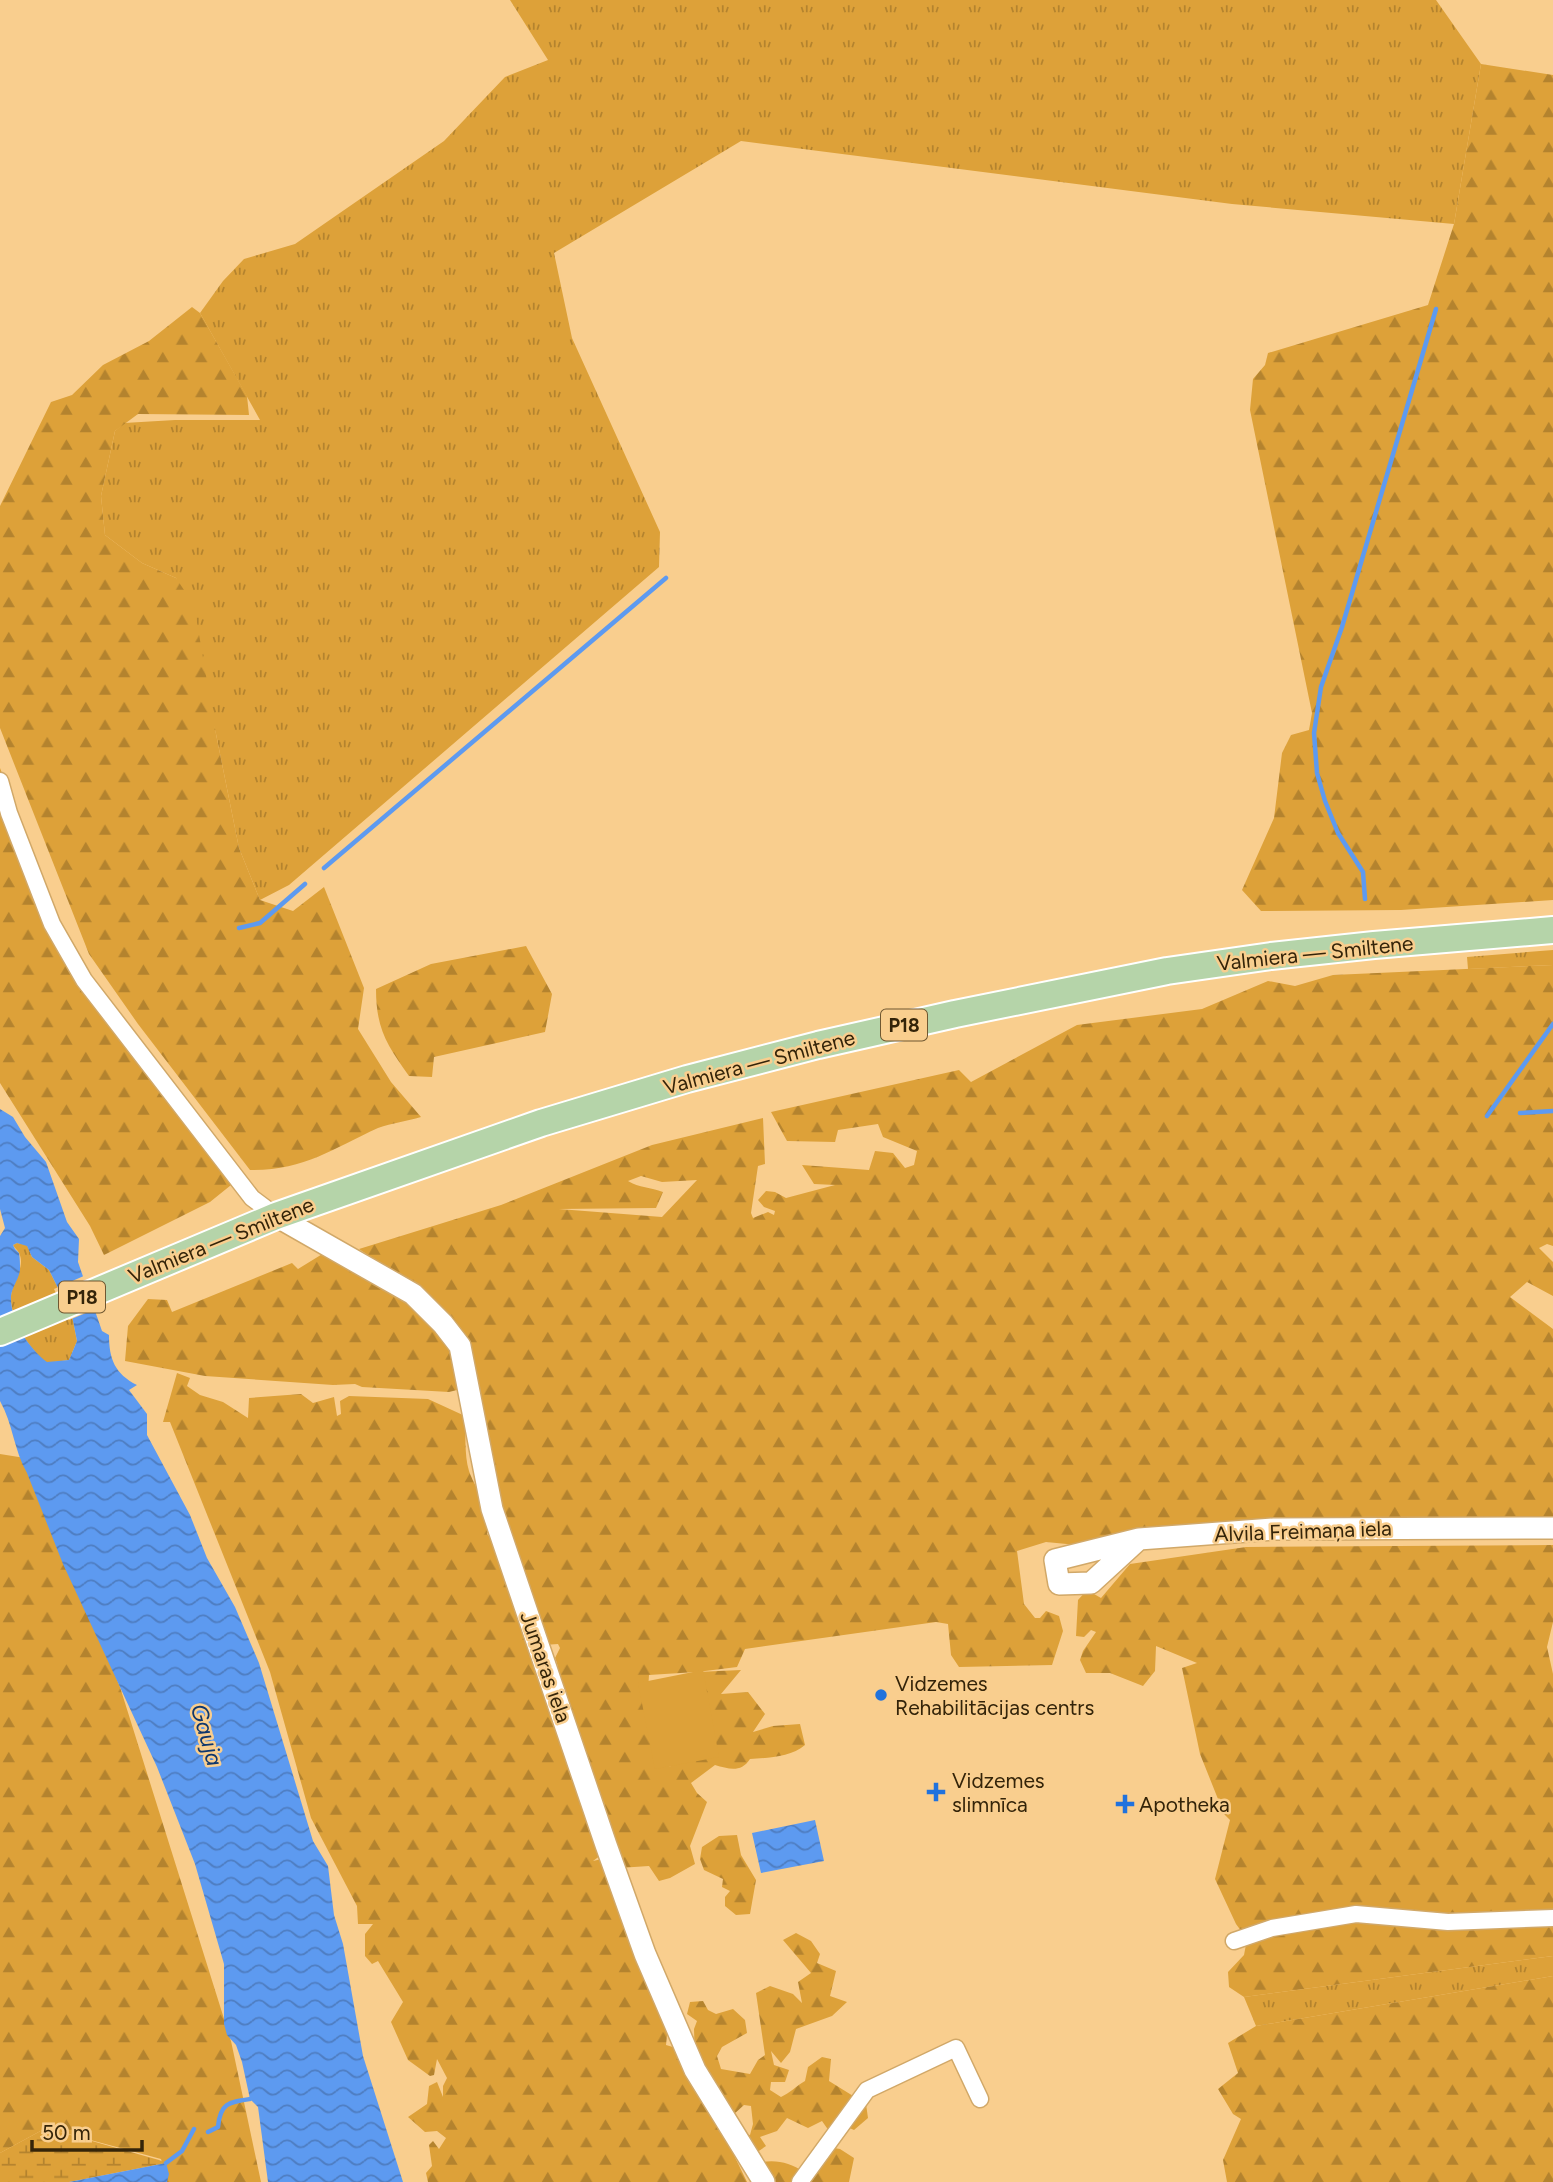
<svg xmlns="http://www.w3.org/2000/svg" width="1553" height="2182" font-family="Figtree,sans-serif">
	<defs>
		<pattern id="grass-tufts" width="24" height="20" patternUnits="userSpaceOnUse" patternTransform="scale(1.75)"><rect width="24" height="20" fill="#dda139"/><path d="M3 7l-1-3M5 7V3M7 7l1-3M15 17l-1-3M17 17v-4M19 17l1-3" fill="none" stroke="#b4832e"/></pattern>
		<pattern id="forest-firs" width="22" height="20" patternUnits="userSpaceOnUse" patternTransform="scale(1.75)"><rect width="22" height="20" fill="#dda139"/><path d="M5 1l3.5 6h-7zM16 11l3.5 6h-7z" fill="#b4832e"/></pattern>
		<pattern id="wetland-marsh" width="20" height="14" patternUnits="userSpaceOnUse" patternTransform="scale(1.75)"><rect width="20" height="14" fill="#dda139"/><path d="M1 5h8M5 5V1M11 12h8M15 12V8" fill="none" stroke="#b4832e"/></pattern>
		<pattern id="water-waves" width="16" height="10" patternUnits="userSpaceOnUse" patternTransform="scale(1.75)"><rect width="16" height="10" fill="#5d9af0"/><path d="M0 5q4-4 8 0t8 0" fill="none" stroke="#4e7dc1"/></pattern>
	</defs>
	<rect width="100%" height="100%" fill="#f9ce8e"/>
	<path fill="url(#grass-tufts)" d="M 510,0 L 1436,0 L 1481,64 L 1454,224 L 1232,204 L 741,141 L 554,253 L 572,338 L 660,532 L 659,567 L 289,885 L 260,900 L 239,848 L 216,734 L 176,578 L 142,563 L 105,535 L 101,496 L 115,431 L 124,423 L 175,420 L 260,420 L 200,313 L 223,281 L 244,259 L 295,244 L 444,141 L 505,77 L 548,60 Z
		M 1553,950 L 1553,965 L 1468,969 L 1467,957 Z
		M 17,1243 L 27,1245 L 32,1257 L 49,1270 L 72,1316 L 77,1341 L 69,1360 L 47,1363 C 29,1348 10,1321 11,1296 C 12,1283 26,1267 19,1253 C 18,1250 14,1248 13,1245 Z
		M 1553,1956 L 1553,1976 L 1256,2026 L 1244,1997 Z"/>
	<path fill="url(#forest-firs)" fill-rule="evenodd" d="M 1481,64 L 1553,75 L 1553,900 L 1401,910 L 1261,911 L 1242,890 L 1274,818 L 1282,753 L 1291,735 L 1309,730 L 1312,713 L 1250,410 L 1253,379 L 1265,365 L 1268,353 L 1428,305 L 1454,224 Z
		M 192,307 L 200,313 L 247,396 L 249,415 L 138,414 L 115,431 L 101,496 L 105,535 L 142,563 L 176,578 L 194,605 L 216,734 L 239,848 L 260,900 L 293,911 L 324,887 L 364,988 L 358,1029 L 391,1082 L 421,1117 C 407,1121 392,1123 378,1128 C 332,1149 303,1171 250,1170 L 138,1024 L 89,954 L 0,728 L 0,506 L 51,402 L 72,395 L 103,365 L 149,341 Z
		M 0,768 L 54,912 L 83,966 L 241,1177 L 210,1202 L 104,1255 L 90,1226 L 0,1083 Z
		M 526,946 L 552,994 L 545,1032 L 434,1057 L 432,1077 L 409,1076 C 387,1045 376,1029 376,989 L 431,964 Z
		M 1553,965 L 1553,1246 L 1547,1244 L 1539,1248 L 1553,1262 L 1553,1296 L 1527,1282 L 1510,1297 L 1553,1329 L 1553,1517 L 1077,1545 L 1046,1542 L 1017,1551 L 1024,1604 L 1035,1618 L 1040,1618 L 1046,1611 L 1059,1616 L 1063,1631 L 1052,1665 L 959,1667 L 951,1655 L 948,1624 L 936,1622 L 745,1649 L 737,1667 L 697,1672 L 741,1670 L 721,1694 L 748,1692 L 765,1714 L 753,1732 L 773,1726 L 800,1724 L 805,1745 C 791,1757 768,1758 750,1759 C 741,1773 729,1769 715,1765 L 691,1783 L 697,1793 L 707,1802 L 690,1846 L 695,1864 L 670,1878 L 659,1881 L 649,1866 L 619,1868 L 574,1745 L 571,1705 C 550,1687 564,1678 555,1658 L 560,1648 L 558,1644 L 544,1645 L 496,1527 L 470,1359 L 417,1289 L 359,1249 L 501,1205 L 652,1145 L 763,1118 L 765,1164 L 758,1166 L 751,1213 L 753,1218 L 768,1212 L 774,1215 L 775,1211 L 764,1207 L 758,1200 L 766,1191 L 775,1192 L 786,1198 L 835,1185 L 814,1184 L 802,1165 L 869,1170 L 875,1151 L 893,1153 L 905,1168 L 914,1165 L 917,1151 L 883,1137 L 878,1124 L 838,1130 L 835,1142 L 787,1141 L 771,1112 L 959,1070 L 971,1082 L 1077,1025 L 1202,1009 L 1268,981 L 1295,986 L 1333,975 ZM 641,1176 L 662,1182 L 697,1180 L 662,1217 L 559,1209 L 656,1208 L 663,1192 C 651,1187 639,1188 628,1181 ZM 696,1672 L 675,1739 L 670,1767 L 664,1737 L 646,1722 L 649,1675 Z
		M 324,1253 L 421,1307 L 447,1340 L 461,1389 L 449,1392 L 362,1387 L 355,1384 L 333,1385 L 205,1376 L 125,1361 L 128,1326 L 148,1299 L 167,1300 L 172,1312 L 292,1263 L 298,1269 Z
		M 177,1373 L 190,1378 L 187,1386 L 200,1395 L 223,1402 L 248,1418 L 249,1398 L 301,1394 L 313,1403 L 334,1397 L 337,1416 L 341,1414 L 340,1401 L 349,1396 L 428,1399 L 465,1416 C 466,1433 464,1454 469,1471 C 475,1489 495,1514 487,1534 L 498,1546 L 605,1852 L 593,1861 L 606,1858 L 609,1869 L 606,1875 L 618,1911 L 628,1915 L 668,2026 L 666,2045 L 683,2050 L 747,2182 L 428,2182 L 426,2173 L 432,2166 L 429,2145 L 433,2141 L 439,2149 L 446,2138 L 437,2131 L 425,2132 L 408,2117 L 427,2104 L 429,2086 L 437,2082 L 443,2097 L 443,2086 L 447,2078 L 437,2059 L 434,2075 L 430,2076 L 408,2060 L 391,2022 L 403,2002 L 378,1961 L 372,1964 L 365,1956 L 365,1934 L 373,1924 L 358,1924 L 357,1906 L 311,1818 L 270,1672 L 170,1422 L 163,1422 Z
		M 0,1454 L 25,1458 L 120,1687 L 231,2041 L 261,2182 L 167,2182 L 161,2159 L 46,2128 L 0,2153 Z
		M 1553,1545 L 1553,1622 L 1547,1647 L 1553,1674 L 1553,1956 L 1244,1997 L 1229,1987 L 1228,1972 L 1244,1955 L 1247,1939 L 1236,1924 L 1215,1879 L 1230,1820 L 1224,1814 L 1200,1754 L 1182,1668 L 1197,1663 L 1156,1646 L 1155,1671 L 1143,1686 L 1110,1673 L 1086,1673 L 1080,1660 L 1083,1651 L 1096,1632 L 1091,1630 L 1084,1637 L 1076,1636 L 1078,1600 L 1087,1590 L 1101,1598 L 1130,1564 L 1246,1547 Z
		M 737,1835 L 741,1855 L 756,1880 L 750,1914 L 736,1915 L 725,1906 L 725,1897 L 730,1891 L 722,1887 L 723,1879 L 704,1870 L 700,1859 L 702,1847 L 719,1836 Z
		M 796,1933 L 811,1941 L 820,1954 L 817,1963 L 836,1971 L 830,1996 L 847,2002 L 832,2016 L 796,2029 L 790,2052 L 781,2063 L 771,2051 L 774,2065 L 789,2070 L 785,2082 L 771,2082 L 770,2090 L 781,2097 C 790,2093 796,2086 805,2081 L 808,2067 L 822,2057 L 831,2059 L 829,2081 L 866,2104 L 868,2118 L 854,2130 L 845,2126 L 829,2131 L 822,2121 L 808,2128 L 787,2118 L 777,2131 L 760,2137 L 766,2146 L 753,2155 L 740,2133 L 750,2135 L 753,2124 L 751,2106 L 744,2105 L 733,2115 L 695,2058 L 694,2029 L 697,2021 L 687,2014 L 690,2002 L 703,2001 L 708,2010 L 716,2014 L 733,2009 L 745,2020 L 747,2033 L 722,2047 L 717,2056 L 721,2069 L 750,2074 L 758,2060 L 765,2055 L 756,1993 L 770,1986 L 793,1994 L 802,2003 L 798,1982 L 811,1973 L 783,1940 Z
		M 1553,1976 L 1553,2182 L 1227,2182 L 1223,2160 L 1241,2119 L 1233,2114 L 1218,2089 L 1238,2073 L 1228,2043 L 1256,2026 Z
		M 828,2147 L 840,2149 L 854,2158 L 849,2182 L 754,2182 L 757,2163 C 775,2159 789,2162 804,2172 Z"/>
	<path fill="url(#wetland-marsh)" d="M 46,2128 L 159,2160 L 166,2163 L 69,2182 L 0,2182 L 0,2153 Z"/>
	<path fill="#dda139" d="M 703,1670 L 719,1757 L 655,1769 L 638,1683 Z"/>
	<path fill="url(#water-waves)" fill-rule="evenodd" d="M 0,1109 L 13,1117 L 25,1137 L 46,1162 L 67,1222 L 79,1239 L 78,1262 L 102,1331 L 109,1335 C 109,1359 115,1374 137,1385 L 129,1390 L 147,1414 L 147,1435 L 190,1515 L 207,1558 L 235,1607 L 259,1663 L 313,1841 L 328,1866 L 334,1915 L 343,1944 L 363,2056 L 403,2182 L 268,2182 L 258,2107 L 250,2099 L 242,2062 L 236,2045 L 227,2035 L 224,2024 L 224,1964 L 195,1864 L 157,1767 L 63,1564 L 27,1473 C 14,1451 13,1424 0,1401 L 0,1236 L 5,1228 L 0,1209 ZM 17,1243 L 27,1246 L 32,1257 L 49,1270 L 72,1316 L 77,1341 L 69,1360 L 47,1362 C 29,1348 10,1321 11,1296 C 12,1287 19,1279 20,1270 C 20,1264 20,1258 19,1253 L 15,1249 L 13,1245 Z
		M 815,1820 L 824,1861 L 761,1873 L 752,1833 Z
		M 166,2163 L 169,2174 L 167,2182 L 69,2182 Z"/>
	<path fill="#f9ce8e" d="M 86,1275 L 98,1308 L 69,1320 L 54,1289 Z"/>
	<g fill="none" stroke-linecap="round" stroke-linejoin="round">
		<path stroke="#5d9af0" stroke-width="4.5" d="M 324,868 L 666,578
			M 1365,899 L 1363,872 L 1338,833 L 1325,801 L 1317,773 L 1314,733 L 1321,687 L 1342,627 L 1436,309
			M 239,928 L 260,923 L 305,884
			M 1520,1113 L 1553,1111
			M 1487,1116 L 1553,1024
			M 208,2132 L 218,2127 C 220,2103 229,2102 250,2099
			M 166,2163 L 182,2151 L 194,2129"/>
		<defs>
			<path id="minor" d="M 0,781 L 9,813 L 52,924 L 84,980 L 252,1198 L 276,1216
				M 1234,1941 L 1272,1928 L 1356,1914 L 1448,1922 L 1553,1918
				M 800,2182 L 867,2090 L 956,2048 L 980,2099"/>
			<path id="tertiary" d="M 276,1216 L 413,1294 L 443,1324 L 460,1346 L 492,1509 L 606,1845 L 645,1954 L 695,2070 L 764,2182
				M 1139,1539 L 1091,1583 L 1059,1584 L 1055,1560 L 1139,1539 L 1274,1529 L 1553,1528"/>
			<path id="primary" d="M 0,1332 L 276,1216 L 541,1123 L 687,1079 L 818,1045 L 955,1014 L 1167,971 L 1271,956 L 1374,945 L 1553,930"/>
		</defs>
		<use href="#minor" stroke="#d1a868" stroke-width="19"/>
		<use href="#tertiary" stroke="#d1a868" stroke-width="24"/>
		<use href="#primary" stroke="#fff" stroke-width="30"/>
		<use href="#minor" stroke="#fff" stroke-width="16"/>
		<use href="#tertiary" stroke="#fff" stroke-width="21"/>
		<use href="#primary" stroke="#b5d4a9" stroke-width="26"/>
	</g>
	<g fill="#2072dd" stroke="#f9ce8e" stroke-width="2.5">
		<circle cx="881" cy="1695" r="7"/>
		<path d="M932.5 1781.5h7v7h7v7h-7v7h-7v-7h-7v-7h7z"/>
		<path d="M1121.5 1793.5h7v7h7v7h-7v7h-7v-7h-7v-7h7z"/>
	</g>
	<g text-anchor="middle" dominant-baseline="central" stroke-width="5" stroke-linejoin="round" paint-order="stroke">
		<g fill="#f9ce8e" stroke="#6f5731" stroke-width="2">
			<rect x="881" y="1009.5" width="46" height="31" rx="5"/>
			<rect x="59" y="1281.5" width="46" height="31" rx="5"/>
		</g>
		<g font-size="19" font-weight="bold" fill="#342409">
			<text x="904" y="1025">P18</text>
			<text x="82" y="1297">P18</text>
		</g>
		<g font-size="21" fill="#342409" stroke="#f9ce8e">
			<text transform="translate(1315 953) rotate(-6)">Valmiera — Smiltene</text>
			<text transform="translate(759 1062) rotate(-15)">Valmiera — Smiltene</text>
			<text transform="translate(221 1240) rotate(-22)">Valmiera — Smiltene</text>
			<text transform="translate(1303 1531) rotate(-2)">Alvila Freimaņa iela</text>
			<text transform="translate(546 1667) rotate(71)">Jumaras iela</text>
		</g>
		<g font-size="21" fill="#342409" stroke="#f9ce8e" text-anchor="start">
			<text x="895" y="1683">Vidzemes<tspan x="895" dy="24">Rehabilitācijas centrs</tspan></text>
			<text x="952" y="1780">Vidzemes<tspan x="952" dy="24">slimnīca</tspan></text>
			<text x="1139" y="1804">Apotheka</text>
		</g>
		<g font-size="23" font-style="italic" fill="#0f376d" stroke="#f9ce8e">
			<text transform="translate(207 1735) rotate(74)">Gauja</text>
		</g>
	</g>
	<path d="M32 2140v10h110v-10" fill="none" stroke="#342409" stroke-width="3.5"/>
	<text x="42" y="2140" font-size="21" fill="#342409" stroke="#f9ce8e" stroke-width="5" paint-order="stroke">50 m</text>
</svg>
